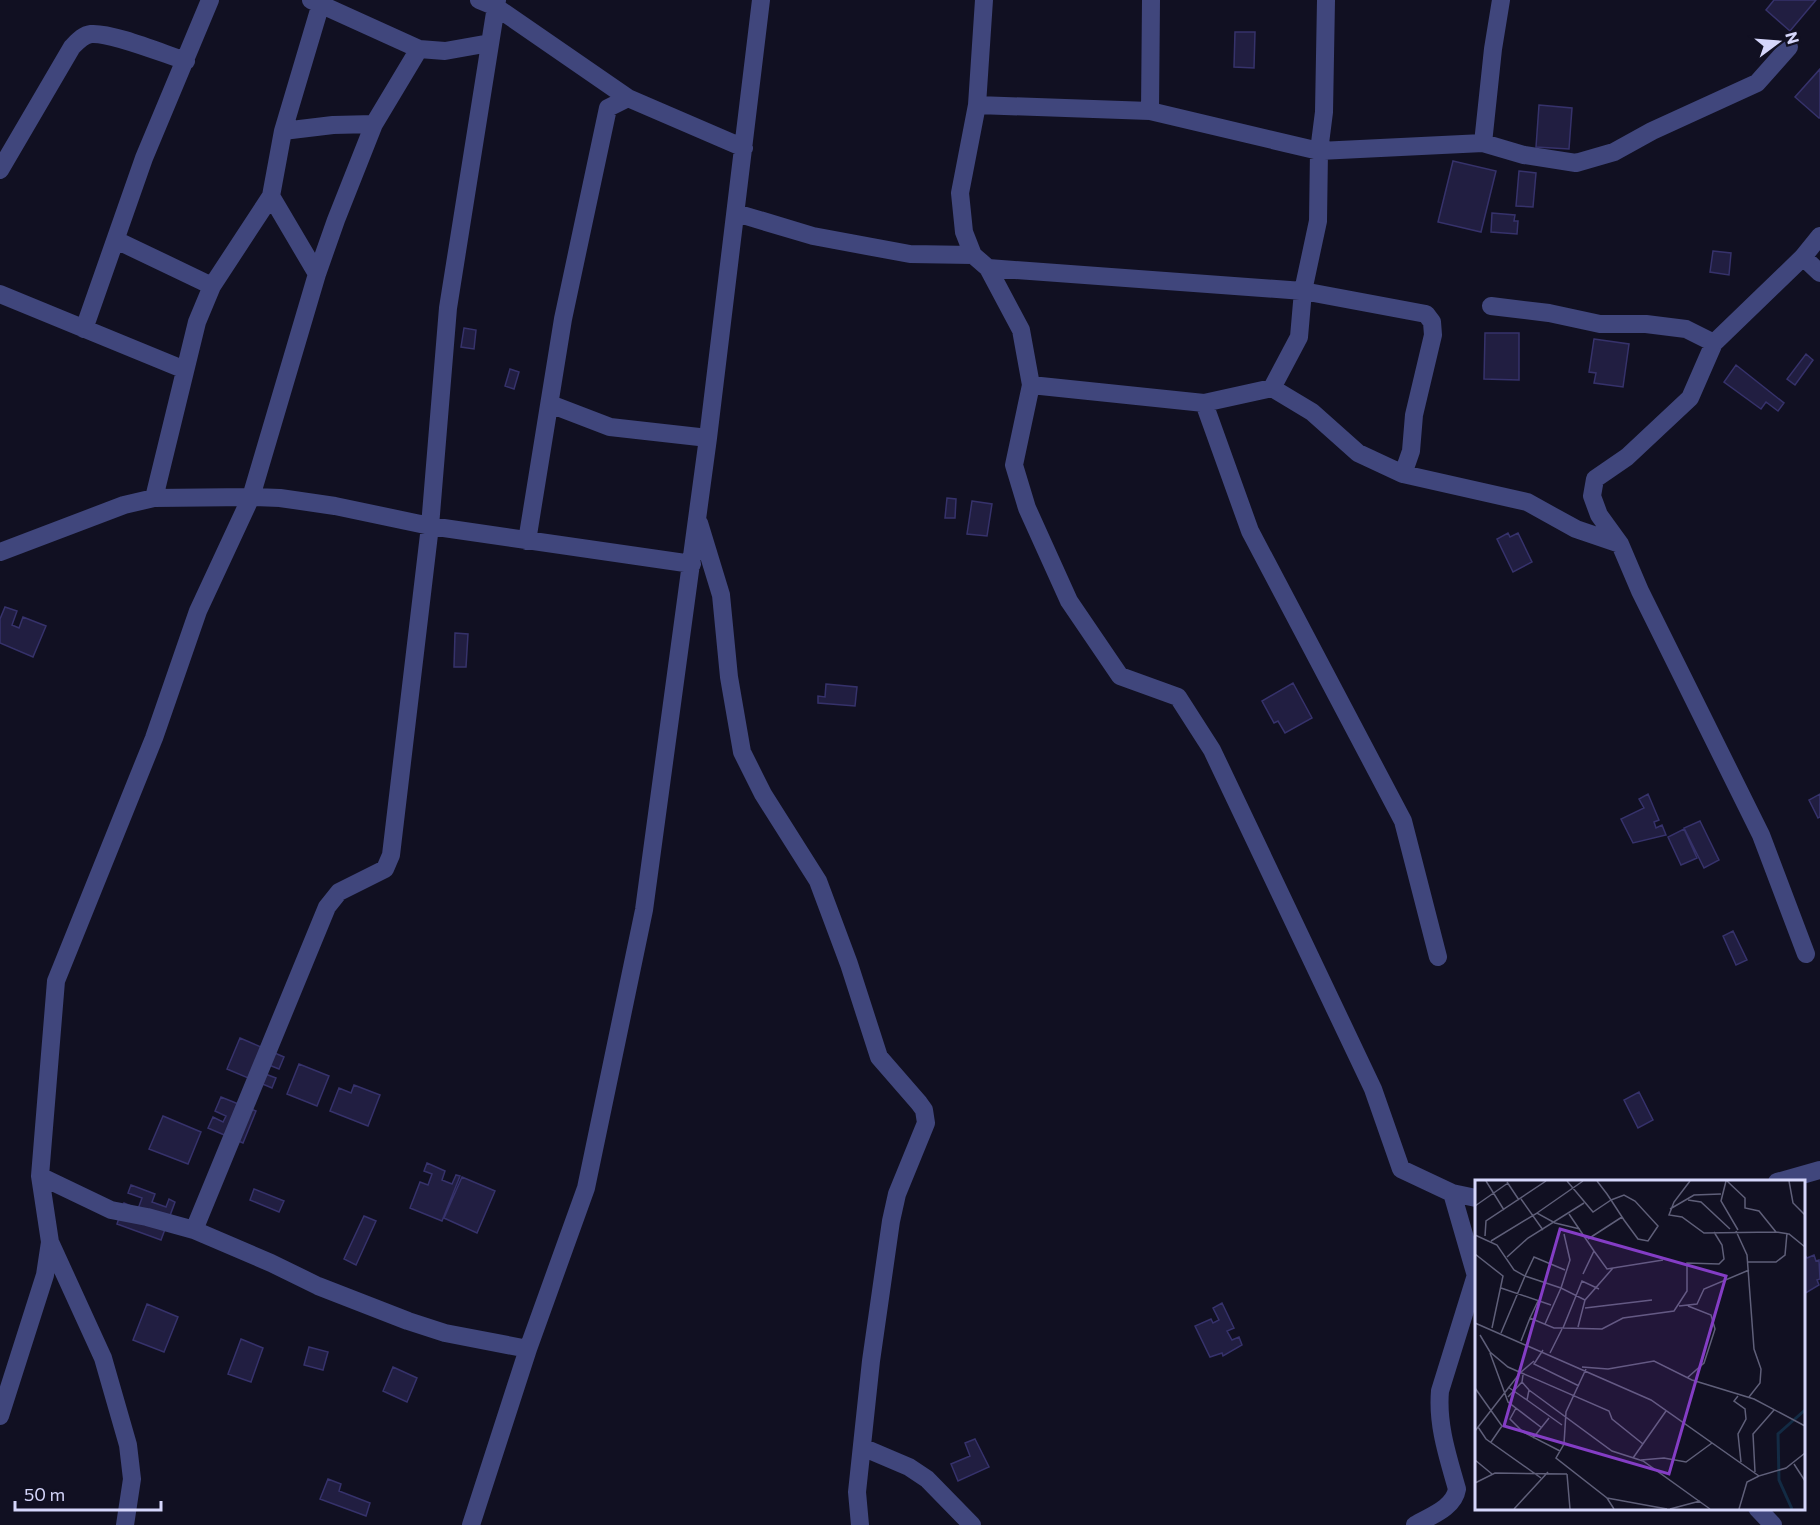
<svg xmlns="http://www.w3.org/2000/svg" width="1820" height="1525" font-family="Commissioner,sans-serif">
	<rect width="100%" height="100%" fill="#111022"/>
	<path fill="#211e41" stroke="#36326b" stroke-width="1.5" d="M 1774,0 L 1816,0 L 1790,31 L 1766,10 Z
		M 1235,32 L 1255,32 L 1254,68 L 1234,67 Z
		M 1820,69 L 1820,118 L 1819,118 L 1795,97 Z
		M 1539,105 L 1572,108 L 1569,149 L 1536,147 Z
		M 1453,161 L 1496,171 L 1481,232 L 1438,222 Z
		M 1519,171 L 1536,173 L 1533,207 L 1516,206 Z
		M 1492,213 L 1515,215 L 1514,221 L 1518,221 L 1517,234 L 1491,232 Z
		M 1713,251 L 1731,253 L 1729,275 L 1710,272 Z
		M 464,328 L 476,330 L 474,349 L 461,347 Z
		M 1485,333 L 1519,333 L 1519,380 L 1484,379 Z
		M 1594,339 L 1629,344 L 1623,387 L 1594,383 L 1596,373 L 1589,372 Z
		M 1806,354 L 1813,360 L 1795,385 L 1787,379 Z
		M 1736,365 L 1784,403 L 1778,411 L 1766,402 L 1761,409 L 1724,382 Z
		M 510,369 L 519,372 L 514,389 L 505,386 Z
		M 947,498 L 956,499 L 955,518 L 945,518 Z
		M 972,501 L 992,504 L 987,536 L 967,534 Z
		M 1508,533 L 1510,537 L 1518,533 L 1532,562 L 1513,572 L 1497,539 Z
		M 5,607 L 17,611 L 12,625 L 19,628 L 23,617 L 46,626 L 33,657 L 0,643 L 0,619 Z
		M 455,633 L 468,634 L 466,667 L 454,667 Z
		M 1293,683 L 1312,718 L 1285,733 L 1278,721 L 1274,723 L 1262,701 Z
		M 826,684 L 857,687 L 855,706 L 818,703 L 818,696 L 825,697 Z
		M 1648,794 L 1659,820 L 1654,822 L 1656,828 L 1662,825 L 1666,835 L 1633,843 L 1621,819 L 1644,808 L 1639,799 Z
		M 1820,794 L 1820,817 L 1818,818 L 1809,800 Z
		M 1700,821 L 1719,860 L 1704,868 L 1684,828 Z
		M 1684,829 L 1697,858 L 1681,865 L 1668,837 Z
		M 1733,931 L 1747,960 L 1736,965 L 1723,936 Z
		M 240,1038 L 284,1057 L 279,1069 L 264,1063 L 260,1072 L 276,1078 L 272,1088 L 227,1069 Z
		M 299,1064 L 329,1076 L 317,1106 L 287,1094 Z
		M 354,1085 L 380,1095 L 368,1126 L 330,1111 L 339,1088 L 351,1093 Z
		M 1639,1092 L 1653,1120 L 1638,1128 L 1624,1100 Z
		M 221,1097 L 256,1111 L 243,1143 L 208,1128 L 213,1117 L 223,1122 L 226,1116 L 215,1111 Z
		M 163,1116 L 201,1132 L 188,1164 L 149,1149 Z
		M 427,1163 L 445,1171 L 442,1180 L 452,1184 L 456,1175 L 460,1176 L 442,1221 L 410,1208 L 420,1182 L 428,1185 L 432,1174 L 424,1171 Z
		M 462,1177 L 495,1191 L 477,1233 L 444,1218 Z
		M 131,1185 L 155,1194 L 152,1202 L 166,1207 L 169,1199 L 175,1202 L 161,1240 L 117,1224 L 124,1203 L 138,1209 L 142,1198 L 128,1193 Z
		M 254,1189 L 284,1201 L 279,1212 L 250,1200 Z
		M 364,1216 L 376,1221 L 356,1265 L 344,1259 Z
		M 1804,1254 L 1807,1258 L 1814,1255 L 1816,1261 L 1819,1260 L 1820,1279 L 1817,1280 L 1819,1285 L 1804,1294 Z
		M 1222,1303 L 1234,1328 L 1227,1331 L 1232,1340 L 1239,1337 L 1242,1345 L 1223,1356 L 1222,1353 L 1210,1357 L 1195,1326 L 1211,1319 L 1213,1323 L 1219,1320 L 1213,1308 Z
		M 147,1304 L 178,1317 L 164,1352 L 133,1340 Z
		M 241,1339 L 263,1348 L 251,1382 L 228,1374 Z
		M 309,1347 L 328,1352 L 323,1370 L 304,1365 Z
		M 393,1367 L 417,1378 L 407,1402 L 383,1391 Z
		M 975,1439 L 989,1467 L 958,1481 L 951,1464 L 970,1456 L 965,1443 Z
		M 328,1479 L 341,1484 L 339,1491 L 370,1503 L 366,1516 L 320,1499 Z"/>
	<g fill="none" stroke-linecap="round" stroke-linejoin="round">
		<path stroke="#40467c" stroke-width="18" d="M 311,0 L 419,49
			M 479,0 L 496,7 L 628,98
			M 984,0 L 977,105 L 960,193 L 964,232 L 973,255 L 988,268 L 1303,291 L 1426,314 L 1432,322 L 1433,335 L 1414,415 L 1411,451 L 1403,474
			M 1326,0 L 1324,112 L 1319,151 L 1483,143 L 1524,155 L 1576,163 L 1614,152 L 1652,131 L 1757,83 L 1789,47
			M 977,105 L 1150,111 L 1319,151 L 1318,221 L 1303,291 L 1299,337 L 1272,388 L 1312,412 L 1358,453 L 1403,474 L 1527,502 L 1576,529 L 1620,544
			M 1150,111 L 1151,0
			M 283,131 L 322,0
			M 1483,143 L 1493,49 L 1501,0
			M 0,170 L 72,47 C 78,41 83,35 91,34 C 111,32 164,54 186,61
			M 271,196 L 317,274
			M 736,213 L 813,236 L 910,254 L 973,255
			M 116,240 L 212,286
			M 1803,257 L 1820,273
			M 988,268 L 1021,330 L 1031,385 L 1014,465 L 1027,508 L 1069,601 L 1120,676 L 1178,697 L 1212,750 L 1373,1089 L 1401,1169 L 1452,1193 L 1476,1198
			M 0,294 L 185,370
			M 1491,306 L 1549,313 L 1600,324 L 1646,324 L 1686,329 L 1714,343 L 1690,398 L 1627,457 L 1595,479 L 1592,496 L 1599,515 L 1620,544 L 1640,591 L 1761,835 L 1806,954
			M 84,329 L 144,158 L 210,0
			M 1714,343 L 1803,257 L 1820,236
			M 1031,385 L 1204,403 L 1272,388
			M 1204,403 L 1250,531 L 1403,821 L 1438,957
			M 550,404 L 610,427 L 708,438
			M 154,498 L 197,322 L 212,286 L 271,196 L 283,131 L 333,125 L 374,124
			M 699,523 L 721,595 L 729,677 L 742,752 L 763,794 L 818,881 L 849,964 L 879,1057 L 919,1103 L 924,1110 L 926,1123 L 897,1194 L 891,1221 L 871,1361 L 857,1492 L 860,1525
			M 527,541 L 563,319 L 608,108 L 628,98 L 744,148
			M 0,552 L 124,505 L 154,498 L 251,497 L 280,498 L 335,506 L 430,526 L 692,564
			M 40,1176 L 111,1210 L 147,1217 L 194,1230 L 271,1263 L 318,1286 L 408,1321 L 445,1333 L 528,1349
			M 1777,1182 L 1820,1170
			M 1452,1193 L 1476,1276
			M 194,1230 L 327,907 L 339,892 L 385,869 L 391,855 L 430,526 L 448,308 L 497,0
			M 50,1242 L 103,1358 L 128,1445 L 132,1479 L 125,1525
			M 0,1416 L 45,1275 L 50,1242 L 40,1176 L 56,981 L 154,738 L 198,611 L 251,497 L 317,274 L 336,220 L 374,124 L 419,49 L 445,51 L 490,43
			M 862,1447 L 909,1467 L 927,1479 L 972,1525
			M 1757,1508 L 1773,1525
			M 471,1525 L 528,1349 L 586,1188 L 644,910 L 708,438 L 761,0
			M 1415,1525 C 1430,1516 1454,1508 1457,1489 C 1448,1457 1437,1425 1440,1391 L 1476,1275"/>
	</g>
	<g transform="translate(1475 1180)">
		<rect width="330" height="330" fill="#111022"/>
		<path fill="none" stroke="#132b44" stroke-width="3" d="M 317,329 L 304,300 L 303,254 L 330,230"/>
		<path fill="none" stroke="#5f5f79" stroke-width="1.5" d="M 11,1 L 29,30M 92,1 L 118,32 L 136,20M 122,1 L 132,14 L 136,20 L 149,40 L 163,59 L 173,61 L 183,46 L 160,21 L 149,15 L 136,20M 215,1 L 199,22 L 194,35 L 207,37 L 229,53 L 301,52M 251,1 L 246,21 L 263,50M 252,1 L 270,18 L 270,28 L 284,31 L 301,52 L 314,54 L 330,67M 314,1 L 318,23 L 330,35M 32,2 L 44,20M 46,19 L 68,50M 213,20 L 226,22 L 255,49M 0,26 L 33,3M 195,29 L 219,15 L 246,14M 62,33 L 108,1M 94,34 L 119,71M 261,51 L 272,75 L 279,169 L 286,189 L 285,203 L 274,217M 89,54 L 95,80 L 86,108 L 50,96 L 59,77 L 90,90M 0,55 L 22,65 L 39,90 L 50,96 L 26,153M 10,56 L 11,41 L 71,1M 113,59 L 147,37M 16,61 L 62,33 L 80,43 L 105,49M 0,74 L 28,96 L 17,148M 32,77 L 53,58 L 109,23M 273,82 L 301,82 L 310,75 L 312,53M 108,94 L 119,71 L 132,89 L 188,80M 26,108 L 76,125M 204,126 L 222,124 L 229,109 L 274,90M 110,128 L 177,120M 55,138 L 63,121M 0,143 L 176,220 L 284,296 L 311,288 L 330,273M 70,144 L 86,108 L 110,120 L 138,88M 103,147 L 110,120M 88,148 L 127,149 L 148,138 L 199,131 L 212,111 L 212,83 L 244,84 L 249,79 L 247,65 L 239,52M 5,155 L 15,172 L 33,187 L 134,231 L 137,239 L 168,264M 46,161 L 55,138 L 79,148 L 88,148 L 107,101 L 124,109M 68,170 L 59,184 L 104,206M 15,173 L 33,222 L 67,248M 75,173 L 87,149M 107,187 L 133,189 L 179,181 L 217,200 L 279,219 L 330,246M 111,189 L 91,232 L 89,264 L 81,278 L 132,318 L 139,329M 48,195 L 47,202 L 54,210 L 137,271 L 168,281 L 235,329M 212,198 L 229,183 L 240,149 L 236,135 L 213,126M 33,207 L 52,220M 0,208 L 27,246 L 16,262M 54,210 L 52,220 L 87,245M 263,216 L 259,221 L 270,229 L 271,239 L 263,254 L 266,282M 33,217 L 47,202M 41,228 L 35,239 L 48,252 L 85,271M 3,247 L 11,259 L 66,298M 0,251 L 45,193 L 59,181M 58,258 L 74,238M 158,278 L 191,231M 0,280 L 17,294M 166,280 L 189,278 L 211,282 L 237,263M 319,284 L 330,301M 280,292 L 278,254 L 299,230M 92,294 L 95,329M 0,303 L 20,293 L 92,294M 132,318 L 192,329M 39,329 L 73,292M 195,329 L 225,321M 264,329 L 272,302 L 284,296"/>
		<path fill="#843dc5" fill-opacity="0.15" stroke="#843dc5" stroke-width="3" d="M 85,49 L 251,96 L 194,294 L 29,246 Z"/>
		<rect width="330" height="330" fill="none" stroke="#d5d6fb" stroke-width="3"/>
	</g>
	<g transform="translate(1778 42) rotate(74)" stroke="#111022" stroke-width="4.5" paint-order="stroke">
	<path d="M0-4.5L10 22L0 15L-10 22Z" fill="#d5d6fb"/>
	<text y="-9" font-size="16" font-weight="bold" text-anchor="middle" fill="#d5d6fb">N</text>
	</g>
	<path d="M15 1501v9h146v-9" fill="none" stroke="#d5d6fb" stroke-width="3"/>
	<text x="24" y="1501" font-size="18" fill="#d5d6fb" stroke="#111022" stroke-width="4.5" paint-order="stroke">50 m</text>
</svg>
